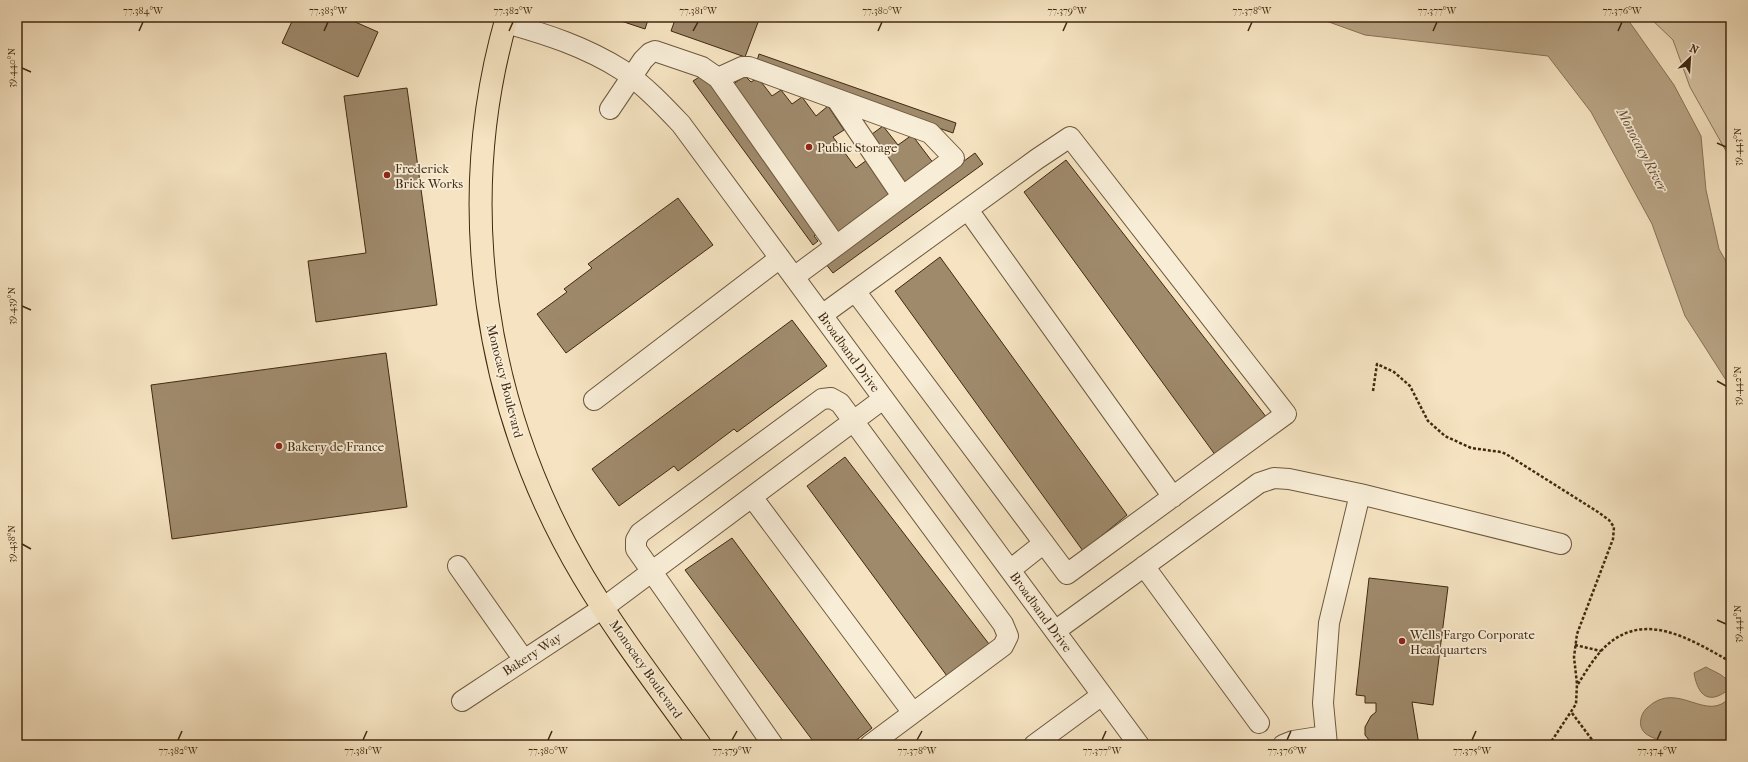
<svg xmlns="http://www.w3.org/2000/svg" width="1748" height="762" font-family="'IM FELL French Canon',serif">
	<rect width="100%" height="100%" fill="#f5e3c1"/>
	<filter id="stains"><feTurbulence type="fractalNoise" baseFrequency=".005" numOctaves="4"/><feColorMatrix values="0 0 0 0 .2 0 0 0 0 .09 0 0 0 0 .02 0 0 0 .5 -.17"/></filter>
	<radialGradient id="worn" r=".72"><stop offset=".6" stop-color="#630" stop-opacity="0"/><stop offset="1" stop-color="#630" stop-opacity=".3"/></radialGradient>
	<path fill="#d6c3a3" stroke="#8c765a" d="M 1649,17 L 1731,17 L 1731,160 L 1690,87 L 1673,40 Z"/>
	<path fill="#b8a485" stroke="#887356" d="M 1315,17 L 1626,17 L 1674,85 L 1701,136 L 1706,190 L 1719,249 L 1731,270 L 1731,388 L 1685,316 L 1652,224 L 1591,112 L 1548,56 L 1365,35 Z
		M 1706,667 C 1714,672 1732,677 1729,689 C 1710,705 1698,697 1694,673 Z
		M 1731,696 L 1731,745 C 1717,745 1702,745 1688,745 C 1682,745 1675,746 1669,745 C 1666,744 1662,741 1658,740 C 1654,738 1648,736 1645,733 C 1637,726 1641,713 1647,708 C 1678,678 1707,726 1731,696 Z"/>
	<path fill="#9f8a6c" stroke="#412910" d="M 294,17 L 344,17 L 378,32 L 358,77 L 282,43 Z
		M 609,17 L 649,17 L 645,29 Z
		M 676,17 L 760,17 L 745,57 L 671,31 Z
		M 759,54 L 956,123 L 953,133 L 756,64 Z
		M 704,74 L 820,233 L 814,236 L 818,241 L 813,245 L 693,81 Z
		M 745,76 L 751,82 L 758,78 L 772,96 L 781,90 L 792,104 L 802,97 L 816,116 L 828,106 L 844,130 L 833,137 L 856,168 L 867,160 L 892,194 L 838,234 L 729,87 Z
		M 407,88 L 437,305 L 316,322 L 308,261 L 366,253 L 344,96 Z
		M 883,126 L 898,145 L 912,135 L 934,164 L 904,186 L 868,137 Z
		M 975,153 L 983,164 L 833,273 L 825,263 Z
		M 1066,160 L 1267,418 L 1216,456 L 1024,192 Z
		M 678,198 L 713,245 L 566,353 L 537,314 L 567,292 L 564,289 L 592,268 L 588,264 Z
		M 940,257 L 1127,515 L 1083,551 L 895,291 Z
		M 792,320 L 827,366 L 737,432 L 734,429 L 678,471 L 674,466 L 619,506 L 592,469 Z
		M 386,353 L 407,507 L 172,539 L 151,385 Z
		M 845,457 L 989,644 L 947,676 L 807,486 Z
		M 732,538 L 872,728 L 850,745 L 816,745 L 685,570 Z
		M 1369,578 L 1448,587 L 1433,705 L 1412,702 L 1419,745 L 1373,745 L 1365,735 L 1365,727 L 1371,716 L 1376,712 L 1376,703 L 1365,703 L 1365,696 L 1356,695 Z
		M 1439,741 L 1441,745 L 1429,745 Z"/>
	<g fill="none" stroke-linecap="round" stroke-linejoin="round">
		<defs>
			<path id="minor" d="M 506,23 C 546,34 586,47 622,70 C 644,85 663,105 681,124 L 1139,745
				M 718,78 L 742,67 L 749,67 L 930,133 L 954,158 L 836,246
				M 837,100 L 902,196
				M 610,109 L 643,60 L 650,53 L 655,51 L 702,67 L 718,78 L 836,246 L 794,277
				M 968,210 L 1173,497
				M 822,315 L 1037,159 L 1070,137 L 1286,414 L 1067,574 L 855,291
				M 594,400 L 780,258
				M 752,497 L 913,713
				M 458,566 L 524,660
				M 1144,566 L 1259,723
				M 1010,570 L 1044,543
				M 1055,631 L 1259,483 L 1274,478 L 1289,479 L 1360,494 L 1561,544
				M 462,701 L 603,608 L 883,399
				M 773,745 L 636,549 L 636,540 L 640,533 L 822,399 L 831,398 L 840,403 L 1003,624 L 1008,636 L 1003,646 L 870,745
				M 1034,745 L 1102,695
				M 1283,745 L 1293,741 L 1325,736
				M 1327,745 L 1323,703 L 1329,623 L 1360,494"/>
			<path id="major" d="M 507,17 C 453,204 484,409 583,576 C 618,635 660,689 700,745"/>
		</defs>
		<use href="#minor" stroke="#6e583c" stroke-width="22"/>
		<use href="#major" stroke="#412910" stroke-width="24"/>
		<path stroke="#412910" stroke-width="2.5" stroke-dasharray="3 2" stroke-linecap="butt" d="M 1373,391 L 1377,364 L 1394,372 L 1410,386 L 1428,421 L 1445,436 L 1471,448 L 1501,452 L 1506,454 L 1598,512 L 1609,520 L 1614,527 L 1613,539 L 1577,634 L 1574,657 L 1577,684 L 1576,704 L 1549,745
			M 1575,645 L 1601,651
			M 1578,684 C 1585,673 1592,661 1601,651 C 1641,607 1690,639 1731,662
			M 1572,713 L 1596,745
			M 1580,745 L 1593,742"/>
		<use href="#minor" stroke="#f8edd7" stroke-width="20"/>
		<use href="#major" stroke="#f5e3c1" stroke-width="22"/>
	</g>
	<path fill="none" stroke="#412910" stroke-width="1.5" d="M 139,31 L 143,22M 324,31 L 328,22M 509,31 L 513,22M 693,31 L 698,22M 878,31 L 882,22M 1063,31 L 1067,22M 1248,31 L 1252,22M 1433,31 L 1437,22M 1618,31 L 1622,22M 22,68 L 31,72M 1717,143 L 1726,147M 22,306 L 31,310M 1717,381 L 1726,386M 22,544 L 31,549M 1717,620 L 1726,624M 178,740 L 182,731M 363,740 L 367,731M 548,740 L 552,731M 732,740 L 737,731M 917,740 L 922,731M 1102,740 L 1106,731M 1287,740 L 1291,731M 1472,740 L 1476,731M 1657,740 L 1661,731"/>
	<g fill="#8f2418" stroke="#f8edd7" stroke-width="1.5">
		<circle cx="809" cy="147" r="4"/>
		<circle cx="387" cy="175" r="4"/>
		<circle cx="279" cy="446" r="4"/>
		<circle cx="1402" cy="641" r="4"/>
	</g>
	<g text-anchor="middle" dominant-baseline="central" stroke-width="3.5" stroke-linejoin="round" paint-order="stroke">
		<g font-size="13" fill="#412910" stroke="#f8edd7" text-anchor="start">
			<text x="817" y="147">Public Storage</text>
			<text x="395" y="168">Frederick<tspan x="395" dy="15">Brick Works</tspan></text>
			<text x="287" y="446">Bakery de France</text>
			<text x="1410" y="634">Wells Fargo Corporate<tspan x="1410" dy="15">Headquarters</tspan></text>
		</g>
		<g font-size="13" fill="#412910" stroke="#f8edd7">
			<text transform="translate(849 352) rotate(54)">Broadband Drive</text>
			<text transform="translate(505 381) rotate(76)">Monocacy Boulevard</text>
			<text transform="translate(1041 612) rotate(54)">Broadband Drive</text>
			<text transform="translate(532 654) rotate(-33)">Bakery Way</text>
			<text transform="translate(646 669) rotate(55)">Monocacy Boulevard</text>
		</g>
		<g font-size="14" font-style="italic" fill="#654e33" stroke="#f8edd7">
			<text transform="translate(1642 150) rotate(62)">Monocacy River</text>
		</g>
	</g>
	<rect width="1748" height="762" fill="none" stroke="#f5e3c1" stroke-width="44"/>
	<g transform="translate(1690 58) rotate(25)" stroke="#f8edd7" stroke-width="3" paint-order="stroke">
	<path d="M0-3L7 15L0 10L-7 15Z" fill="#412910"/>
	<text y="-6" font-size="11" font-weight="bold" text-anchor="middle" fill="#412910">N</text>
	</g>
	<rect x="22" y="22" width="1704" height="718" fill="none" stroke="#412910" stroke-width="1.5"/>
	<g font-size="10" text-anchor="middle" fill="#412910">
		<text x="143" y="14">77.384°W</text>
		<text x="328" y="14">77.383°W</text>
		<text x="513" y="14">77.382°W</text>
		<text x="698" y="14">77.381°W</text>
		<text x="882" y="14">77.380°W</text>
		<text x="1067" y="14">77.379°W</text>
		<text x="1252" y="14">77.378°W</text>
		<text x="1437" y="14">77.377°W</text>
		<text x="1622" y="14">77.376°W</text>
		<text transform="translate(11 68) rotate(-90)" y="4">39.440°N</text>
		<text transform="translate(1737 147) rotate(-90)" y="4">39.443°N</text>
		<text transform="translate(11 306) rotate(-90)" y="4">39.439°N</text>
		<text transform="translate(1737 386) rotate(-90)" y="4">39.442°N</text>
		<text transform="translate(11 544) rotate(-90)" y="4">39.438°N</text>
		<text transform="translate(1737 624) rotate(-90)" y="4">39.441°N</text>
		<text x="178" y="754">77.382°W</text>
		<text x="363" y="754">77.381°W</text>
		<text x="548" y="754">77.380°W</text>
		<text x="732" y="754">77.379°W</text>
		<text x="917" y="754">77.378°W</text>
		<text x="1102" y="754">77.377°W</text>
		<text x="1287" y="754">77.376°W</text>
		<text x="1472" y="754">77.375°W</text>
		<text x="1657" y="754">77.374°W</text>
	</g>
	<rect width="100%" height="100%" filter="url(#stains)"/>
	<rect width="100%" height="100%" fill="url(#worn)"/>
</svg>
